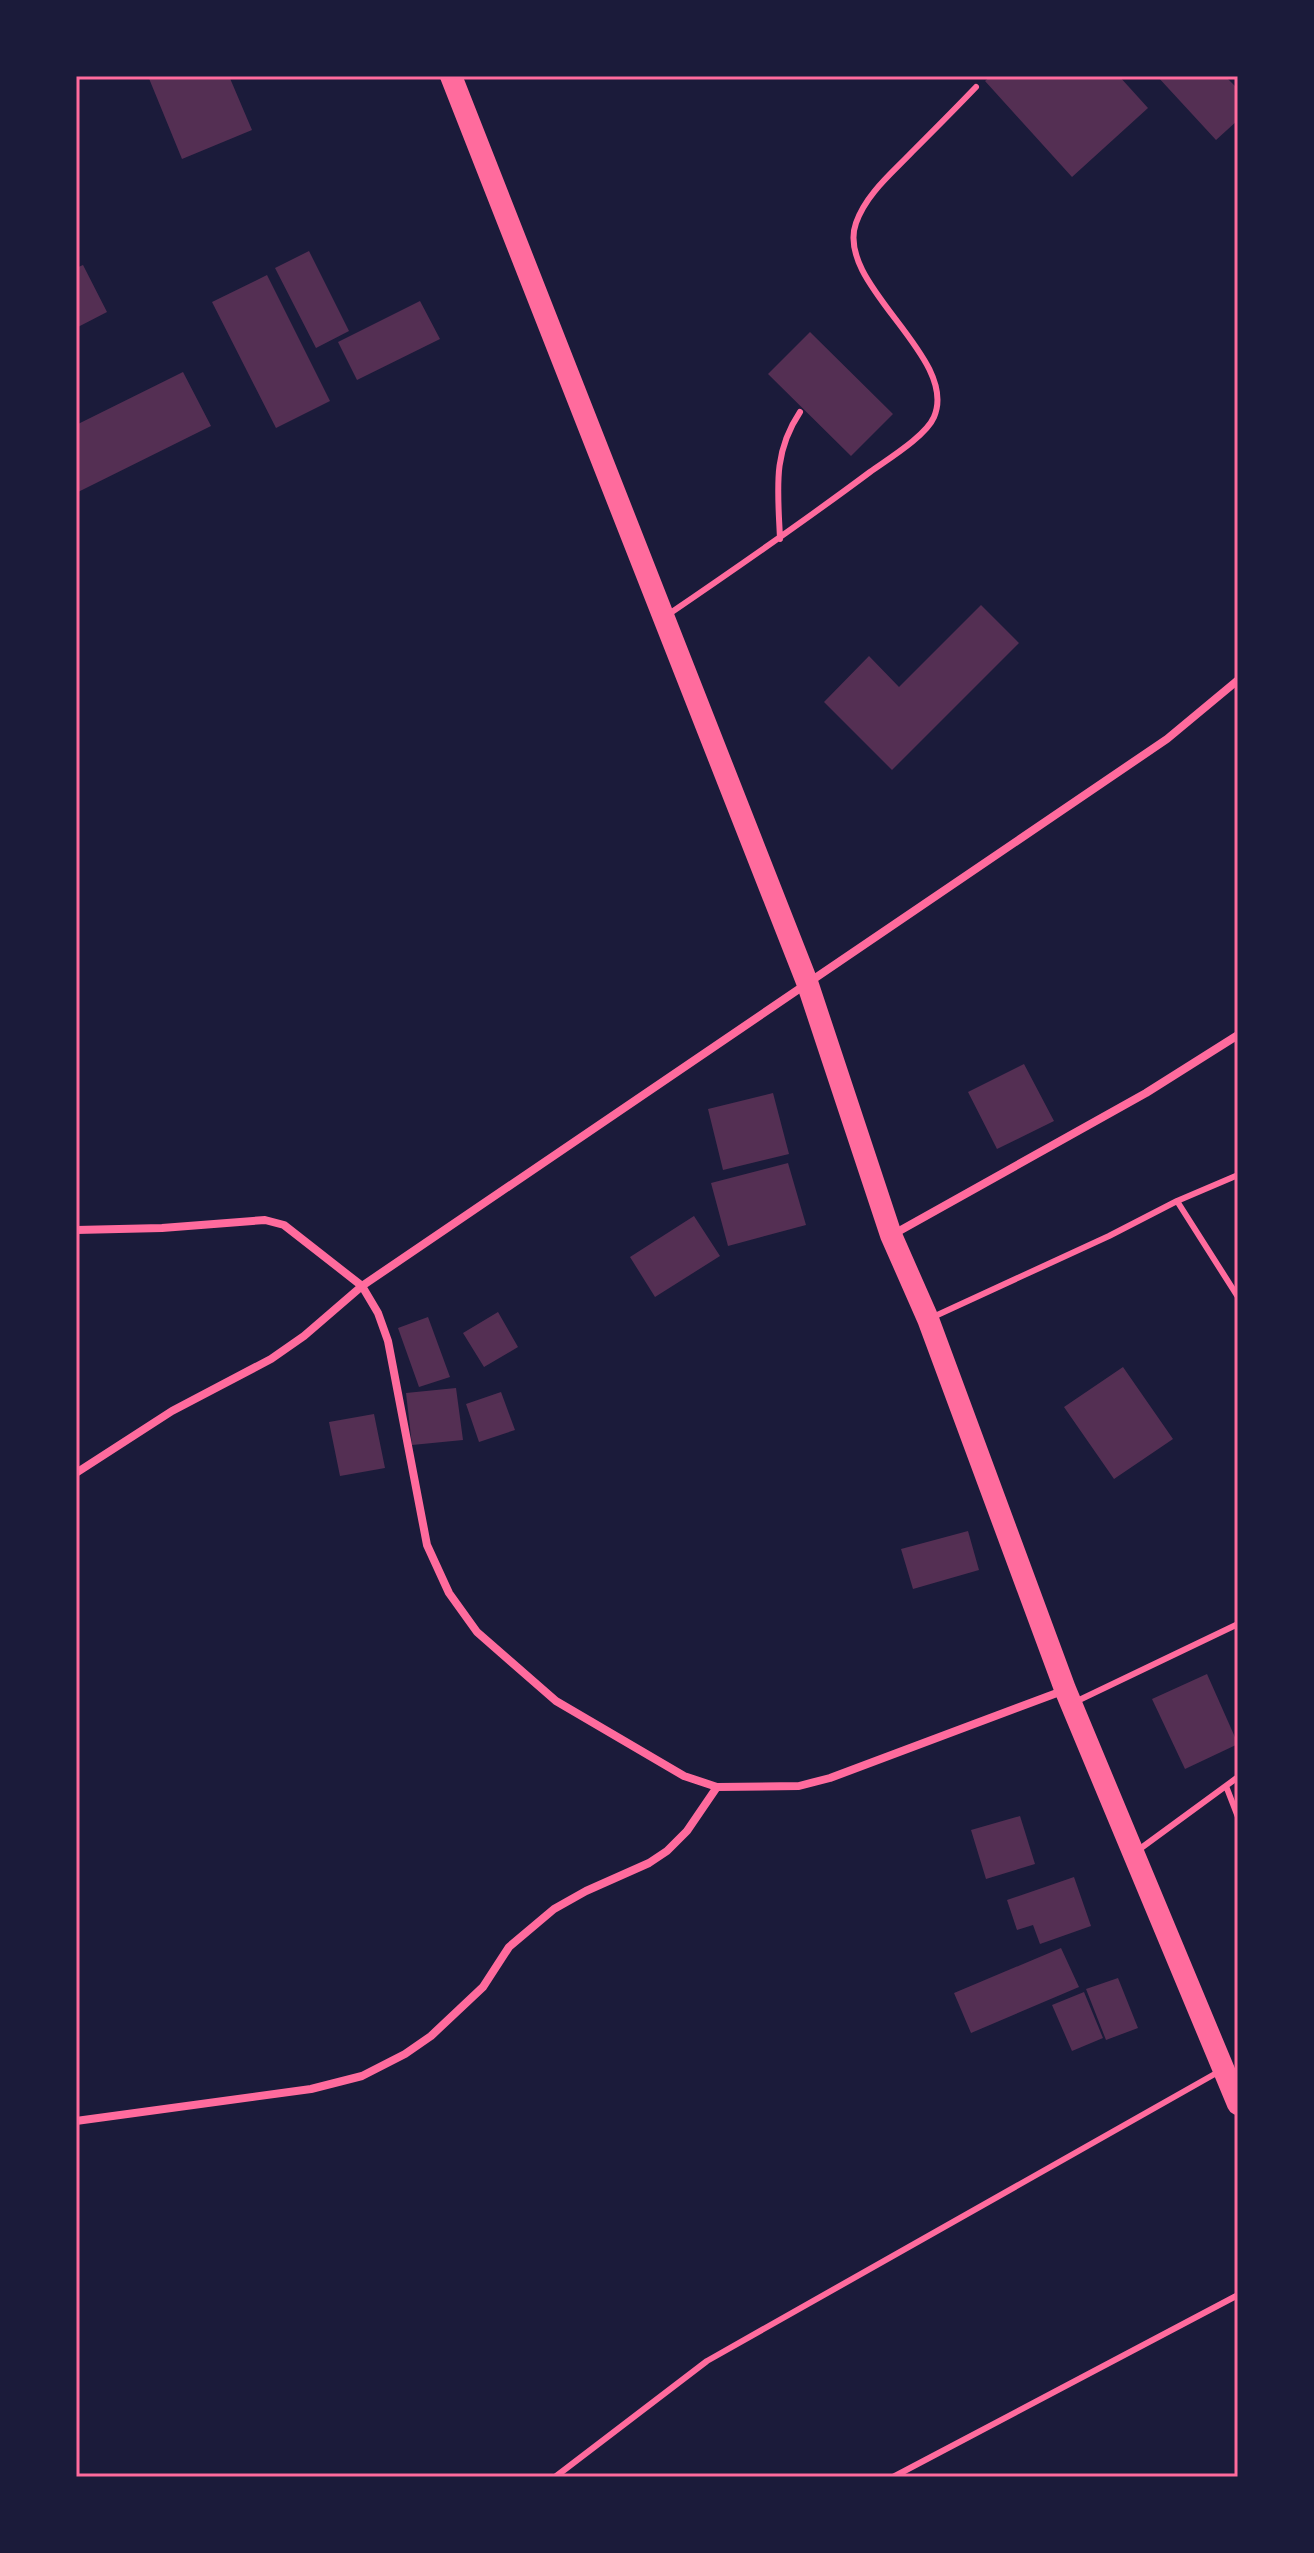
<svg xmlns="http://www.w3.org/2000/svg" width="1314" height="2553" font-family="Roboto,sans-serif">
	<rect width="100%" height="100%" fill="#1b1b3a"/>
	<path fill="#542f53" d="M 148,76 L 229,76 L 252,130 L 182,159 Z
		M 991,76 L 1119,76 L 1148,108 L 1072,177 L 985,81 Z
		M 1157,76 L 1225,76 L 1238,89 L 1238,120 L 1216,140 Z
		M 309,251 L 349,331 L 316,348 L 275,268 Z
		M 83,265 L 107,312 L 76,328 L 76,268 Z
		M 267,275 L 330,401 L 276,428 L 212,302 Z
		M 420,301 L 440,339 L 357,380 L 338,342 Z
		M 810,332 L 893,414 L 851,456 L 768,374 Z
		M 183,372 L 211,426 L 76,493 L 76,425 Z
		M 981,605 L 1019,643 L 892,770 L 824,702 L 869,656 L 899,687 Z
		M 1024,1064 L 1054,1121 L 997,1149 L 968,1092 Z
		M 773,1093 L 789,1154 L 723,1170 L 708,1109 Z
		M 788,1163 L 806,1225 L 728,1246 L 711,1183 Z
		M 694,1216 L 720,1256 L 655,1297 L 630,1257 Z
		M 498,1312 L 518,1347 L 484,1367 L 463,1333 Z
		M 428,1317 L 450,1377 L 419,1387 L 398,1328 Z
		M 1123,1367 L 1173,1439 L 1114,1479 L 1064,1407 Z
		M 456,1388 L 463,1440 L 412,1445 L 406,1393 Z
		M 501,1392 L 515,1430 L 479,1442 L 466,1404 Z
		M 374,1414 L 385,1468 L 340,1476 L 329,1422 Z
		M 968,1531 L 979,1570 L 913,1589 L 901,1549 Z
		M 1207,1674 L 1238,1744 L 1185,1769 L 1152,1699 Z
		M 1020,1816 L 1035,1864 L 986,1879 L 971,1830 Z
		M 1074,1877 L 1091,1926 L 1040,1944 L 1033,1925 L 1017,1930 L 1007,1900 Z
		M 1061,1948 L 1079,1987 L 971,2033 L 954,1993 Z
		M 1118,1978 L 1138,2028 L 1106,2040 L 1086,1989 Z
		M 1084,1992 L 1103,2038 L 1072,2051 L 1052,2005 Z"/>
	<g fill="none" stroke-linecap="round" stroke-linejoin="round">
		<path stroke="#ff6b9d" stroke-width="6" d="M 780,539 C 778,490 772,454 800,412
			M 666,616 C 735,569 803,522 870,472 C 888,459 926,436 934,417 C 960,357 834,284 856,223 C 866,194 892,173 912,152 C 934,130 955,109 976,87
			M 1177,1201 L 1238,1175
			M 933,1317 L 1109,1236 L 1177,1201 L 1238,1297
			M 1075,1702 L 1238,1624
			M 1226,1786 L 1238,1817
			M 1137,1851 L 1238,1777
			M 555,2477 L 707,2361 L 1220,2071
			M 893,2477 L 1238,2295"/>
		<path stroke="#ff6b9d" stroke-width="8" d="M 76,1230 L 162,1228 L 265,1220 L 284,1225 L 362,1286 L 378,1313 L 388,1341 L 427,1545 L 449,1593 L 477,1632 L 556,1701 L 684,1776 L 717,1787 L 799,1786 L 830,1778 L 1065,1690
			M 892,1235 L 1146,1093 L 1238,1035
			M 76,1473 L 172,1411 L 271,1359 L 304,1336 L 362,1286 L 1167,739 L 1238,680
			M 76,2121 L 311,2089 L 362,2076 L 405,2054 L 431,2036 L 483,1987 L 509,1947 L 554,1909 L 586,1891 L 649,1863 L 667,1851 L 687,1831 L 717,1787"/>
		<path stroke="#ff6b9d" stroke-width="22" d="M 451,76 L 807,982 L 891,1235 L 928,1319 L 1065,1689 L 1238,2104"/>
	</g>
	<rect width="1314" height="2553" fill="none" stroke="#1b1b3a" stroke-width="156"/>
	<rect x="78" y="78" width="1158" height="2397" fill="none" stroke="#ff6b9d" stroke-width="3"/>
</svg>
